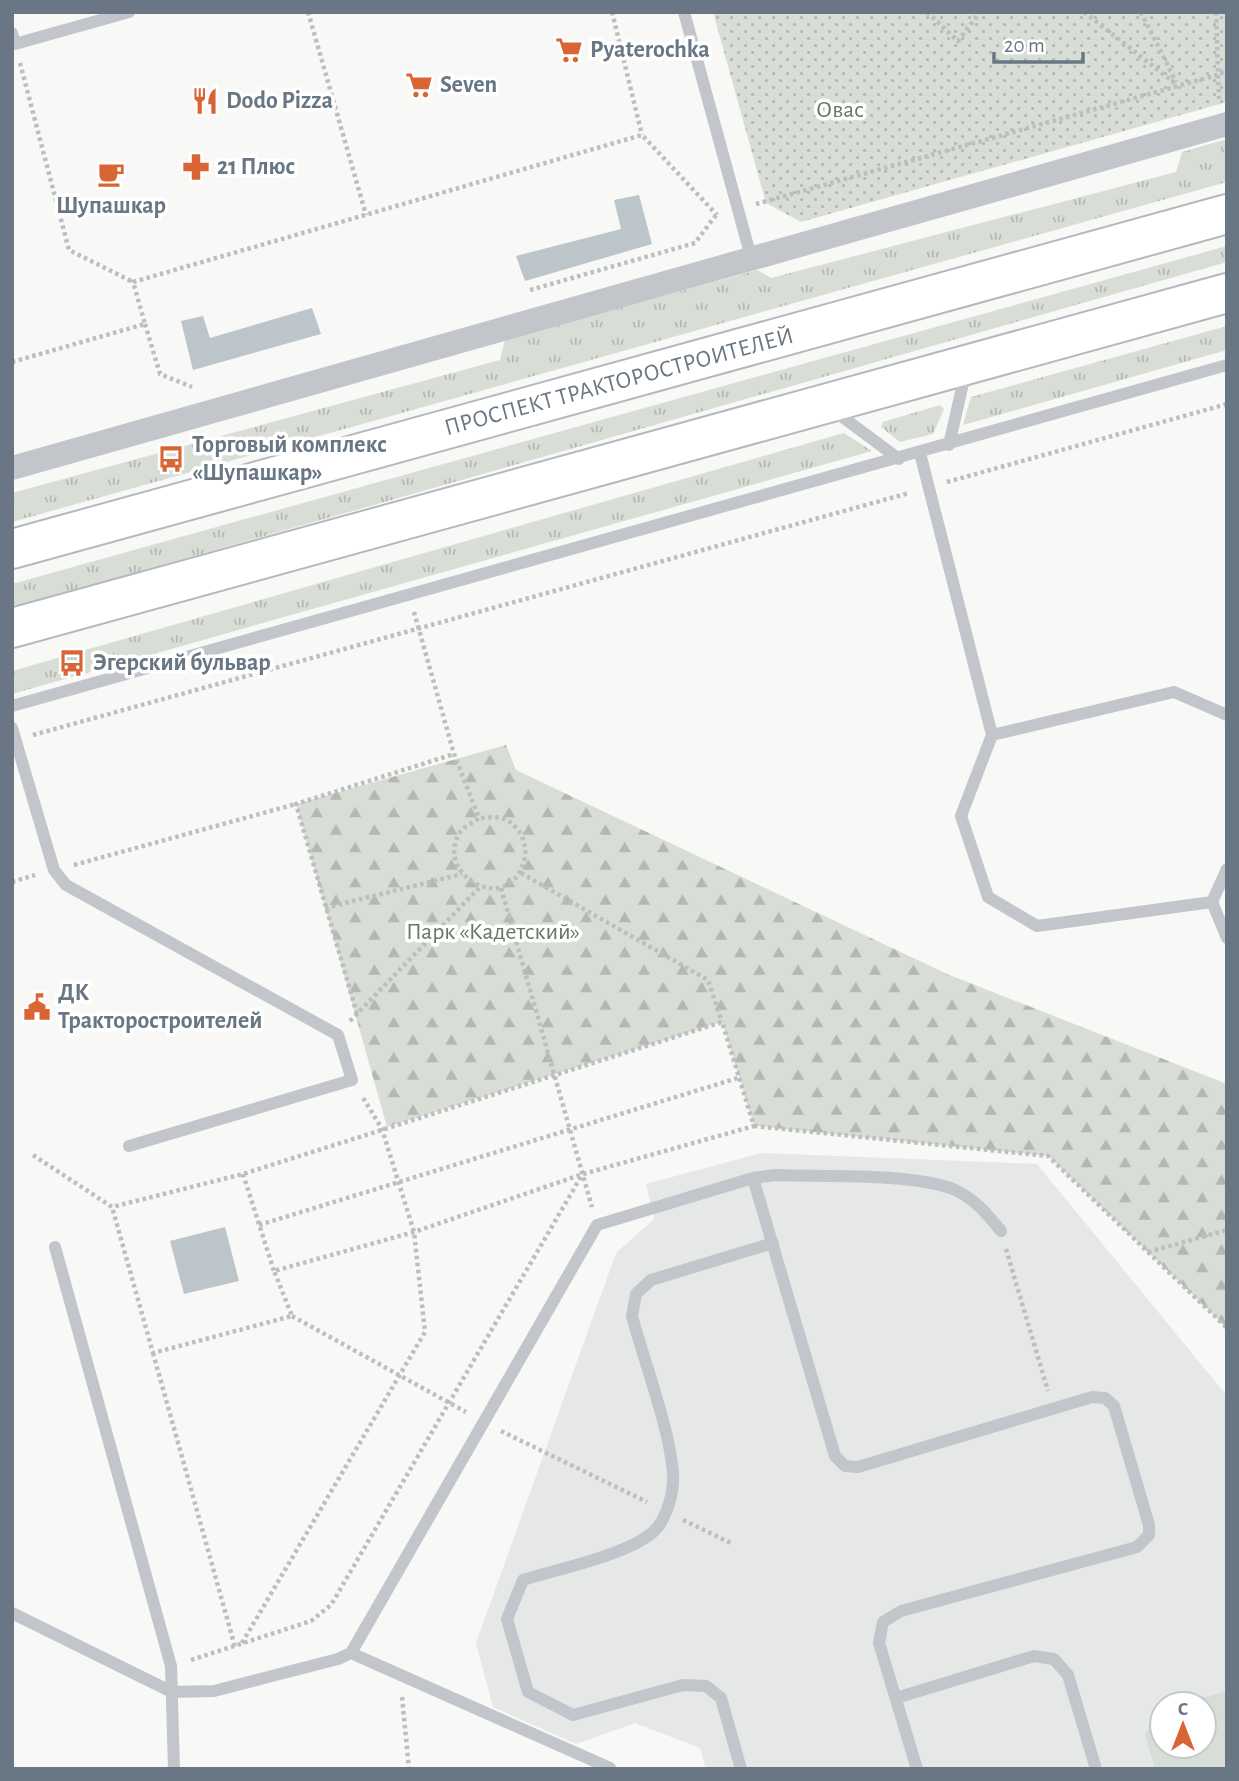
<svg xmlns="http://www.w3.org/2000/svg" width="1239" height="1781" font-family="'Alegreya Sans',sans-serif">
	<defs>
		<pattern id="grass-tufts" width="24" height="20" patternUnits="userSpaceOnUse" patternTransform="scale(1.75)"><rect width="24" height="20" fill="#d8ddd5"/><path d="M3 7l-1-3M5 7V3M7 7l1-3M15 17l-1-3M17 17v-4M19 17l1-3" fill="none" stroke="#b3b8b2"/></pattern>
		<pattern id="forest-firs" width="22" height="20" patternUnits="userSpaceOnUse" patternTransform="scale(1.75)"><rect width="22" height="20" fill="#d8ddd5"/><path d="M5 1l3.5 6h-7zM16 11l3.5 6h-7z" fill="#b3b8b2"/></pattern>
		<pattern id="park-dots" width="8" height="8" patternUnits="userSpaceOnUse" patternTransform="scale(1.75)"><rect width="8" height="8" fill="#d8ddd5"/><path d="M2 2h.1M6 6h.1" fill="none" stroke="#b3b8b2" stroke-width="1.8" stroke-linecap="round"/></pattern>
	</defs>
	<rect width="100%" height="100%" fill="#f8f8f6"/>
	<path fill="#e6e7e7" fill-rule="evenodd" d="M 761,1153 L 1037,1164 L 1227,1396 L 1227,1769 L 706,1769 L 700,1748 L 635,1723 L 576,1744 L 493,1707 L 476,1643 L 616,1253 L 654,1219 L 646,1184 ZM 1162,1704 L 1204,1704 L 1204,1746 L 1162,1746 Z"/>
	<path fill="url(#grass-tufts)" d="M 1227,139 L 1227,182 L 12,522 L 12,493 L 500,360 L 505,340 L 757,270 L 771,278 L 1176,172 L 1182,152 Z
		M 1227,246 L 1227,262 L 12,608 L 12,584 Z
		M 1227,326 L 1227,350 L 963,425 L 971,397 Z
		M 940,405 L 944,409 L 933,434 L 900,442 L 881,427 L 883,422 Z
		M 844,433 L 872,451 L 12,694 L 12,671 Z"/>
	<path fill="url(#forest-firs)" d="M 506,745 L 516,770 L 947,974 L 1227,1084 L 1227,1328 L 1048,1156 L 754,1126 L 722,1022 L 387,1127 L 296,804 Z"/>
	<path fill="url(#park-dots)" d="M 713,12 L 1227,12 L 1227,102 L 801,222 L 766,203 Z"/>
	<path fill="#d8ddd5" d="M 1227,1691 L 1227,1769 L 1155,1769 L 1145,1734 L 1159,1710 L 1162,1709 L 1162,1746 L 1204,1746 L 1204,1704 L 1179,1704 Z"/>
	<path fill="#bcc5ca" d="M 639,195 L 652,244 L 525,281 L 516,256 L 621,229 L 614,200 Z
		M 312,308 L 321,334 L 193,370 L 181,321 L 203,316 L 210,338 Z
		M 225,1227 L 239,1281 L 184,1294 L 170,1241 Z"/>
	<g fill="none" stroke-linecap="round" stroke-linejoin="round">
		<defs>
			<path id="primary" d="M 12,549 L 1227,214
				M 12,628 L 1227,293"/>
		</defs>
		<use href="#primary" stroke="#b5b9bd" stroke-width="42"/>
		<path stroke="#bcbec1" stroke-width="4.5" stroke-dasharray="3.5 3.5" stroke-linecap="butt" d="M 308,12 L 366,215
			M 612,12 L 642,135
			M 927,12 L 958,41 L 980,12
			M 1084,12 L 1177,85
			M 1141,12 L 1176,82
			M 1216,12 L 1219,99
			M 20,63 L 69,250 L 133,282
			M 756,204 L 1217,75 L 1227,68
			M 530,290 L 695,243 L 716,215
			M 145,324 L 160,374 L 192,387
			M 12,362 L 145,324 L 133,282 L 642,135 L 717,215
			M 947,482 L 1227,404
			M 414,612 L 454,754 L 479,818 C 474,822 465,826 461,831 C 431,873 508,919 524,861 C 529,844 519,823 501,818 C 495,816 485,818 479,818
			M 33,735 L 909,493
			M 74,865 L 296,804
			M 521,873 L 708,980 L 722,1022
			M 12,882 L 35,875
			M 501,888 L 592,1207
			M 325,908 L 462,874
			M 357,1014 L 296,804 L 454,754
			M 350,1021 L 479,888
			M 754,1126 L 1048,1156 L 1227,1328
			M 33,1155 L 112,1207 L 243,1174 L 722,1022 L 754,1126 L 583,1174 L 414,1232 L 274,1271 L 292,1316 L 153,1353 L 112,1207
			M 243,1174 L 274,1271
			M 259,1225 L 741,1077
			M 1006,1249 L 1048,1391
			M 1148,1252 L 1227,1230
			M 292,1316 L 466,1412
			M 153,1353 L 235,1647
			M 501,1431 L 647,1502
			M 683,1520 L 733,1544
			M 242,1643 L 425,1332 L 414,1232 L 382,1129 L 362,1096
			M 191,1660 L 311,1621 L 331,1605 L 582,1175
			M 402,1697 L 409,1769"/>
		<path stroke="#c2c5c9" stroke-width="12" d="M 684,12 L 751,257
			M 12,33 L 15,44 L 129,12
			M 833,410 L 899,459
			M 949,445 L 966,370
			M 920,453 L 992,735 L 961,816 L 988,897 L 1037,926 L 1212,902
			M 12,706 L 1227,365
			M 12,728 L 54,870 L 66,885 L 338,1035 L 352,1080 L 129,1146
			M 992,735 L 1174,692 L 1227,715
			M 1227,869 L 1212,902 L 1227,938
			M 753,1178 L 835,1456 L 845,1466 L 858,1467 L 1092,1397 L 1105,1398 L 1114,1406 L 1149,1525 L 1149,1535 L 1137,1547 L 901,1611 L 883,1622 L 879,1643 L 917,1769
			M 55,1247 L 171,1666 L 174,1769
			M 12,1613 L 172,1692 L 214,1691 L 338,1659 L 351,1653 L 597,1225 L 753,1178 L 775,1175 C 824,1177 910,1173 953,1189 C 974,1198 987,1214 1001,1231
			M 351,1653 L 610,1768
			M 896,1698 L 1034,1656 L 1054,1659 L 1068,1675 L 1096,1769
			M 741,1769 L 721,1698 L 706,1686 L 683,1685 L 573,1715 L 528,1692 L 507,1619 L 523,1580 C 558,1569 627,1555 653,1532 C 665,1522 672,1498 673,1483 C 675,1443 643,1358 632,1316 L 636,1294 L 651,1280 L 773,1243"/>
		<path stroke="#c2c5c9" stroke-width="24" d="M 12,468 L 1227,124"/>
		<use href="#primary" stroke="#fff" stroke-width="38"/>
	</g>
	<defs>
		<symbol id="supermarket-bare" viewBox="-9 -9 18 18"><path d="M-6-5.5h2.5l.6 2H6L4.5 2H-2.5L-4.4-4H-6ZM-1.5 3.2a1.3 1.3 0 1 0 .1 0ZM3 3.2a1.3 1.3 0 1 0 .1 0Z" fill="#da6534" stroke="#fff" stroke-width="2.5" paint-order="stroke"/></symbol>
		<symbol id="restaurant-bare" viewBox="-9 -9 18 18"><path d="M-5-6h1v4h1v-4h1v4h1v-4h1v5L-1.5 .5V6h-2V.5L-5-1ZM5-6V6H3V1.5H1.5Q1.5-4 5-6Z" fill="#da6534" stroke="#fff" stroke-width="2.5" paint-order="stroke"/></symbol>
		<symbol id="pharmacy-bare" viewBox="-9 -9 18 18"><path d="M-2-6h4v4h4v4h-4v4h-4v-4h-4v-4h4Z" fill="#da6534" stroke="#fff" stroke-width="2.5" paint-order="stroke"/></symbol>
		<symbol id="cafe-bare" viewBox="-9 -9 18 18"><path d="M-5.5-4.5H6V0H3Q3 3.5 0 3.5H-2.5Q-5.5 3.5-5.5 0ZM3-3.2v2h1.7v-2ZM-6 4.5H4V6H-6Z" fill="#da6534" stroke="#fff" stroke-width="2.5" paint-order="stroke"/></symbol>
		<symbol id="bus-bare" viewBox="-9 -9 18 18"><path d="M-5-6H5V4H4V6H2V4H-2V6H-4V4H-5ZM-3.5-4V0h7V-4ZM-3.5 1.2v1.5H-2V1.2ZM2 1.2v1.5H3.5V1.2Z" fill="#da6534" stroke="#fff" stroke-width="2.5" paint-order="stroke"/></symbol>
		<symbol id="civic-bare" viewBox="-9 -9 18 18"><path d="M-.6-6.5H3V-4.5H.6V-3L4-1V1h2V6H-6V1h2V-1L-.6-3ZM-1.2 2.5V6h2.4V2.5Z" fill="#da6534" stroke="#fff" stroke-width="2.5" paint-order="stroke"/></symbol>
	</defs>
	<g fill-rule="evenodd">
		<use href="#supermarket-bare" x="550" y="31" width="38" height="38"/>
		<use href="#supermarket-bare" x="400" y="66" width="38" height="38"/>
		<use href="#restaurant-bare" x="186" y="82" width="38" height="38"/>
		<use href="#pharmacy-bare" x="177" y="148" width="38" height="38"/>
		<use href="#cafe-bare" x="92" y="155" width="38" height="38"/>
		<use href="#bus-bare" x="152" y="440" width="38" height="38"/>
		<use href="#bus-bare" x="53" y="644" width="38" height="38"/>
		<use href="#civic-bare" x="18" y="988" width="38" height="38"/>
	</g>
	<g text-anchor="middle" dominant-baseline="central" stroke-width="7" stroke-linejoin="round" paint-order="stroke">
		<g font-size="24" font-weight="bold" fill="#697785" stroke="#fff" text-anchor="start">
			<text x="590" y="50">Pyaterochka</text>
			<text x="440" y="85">Seven</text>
			<text x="226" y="101">Dodo Pizza</text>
			<text x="217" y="167">21 Плюс</text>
			<text x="111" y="206" text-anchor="middle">Шупашкар</text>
			<text x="192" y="445">Торговый комплекс<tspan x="192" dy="28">«Шупашкар»</tspan></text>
			<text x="93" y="663">Эгерский бульвар</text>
			<text x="58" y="993">ДК<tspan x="58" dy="28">Тракторостроителей</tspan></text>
		</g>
		<g font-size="24" fill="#667864" stroke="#fff">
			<text x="840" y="110">Овас</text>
			<text x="493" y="932">Парк «Кадетский»</text>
		</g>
		<g font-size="24" fill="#697785" stroke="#fff">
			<text transform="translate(619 382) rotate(-15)">ПРОСПЕКТ ТРАКТОРОСТРОИТЕЛЕЙ</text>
		</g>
	</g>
	<rect width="1239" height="1781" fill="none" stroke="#697785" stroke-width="28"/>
	<g transform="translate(1183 1725)"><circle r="33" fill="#ffffff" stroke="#c3c9ce" stroke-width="2"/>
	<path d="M0-5L12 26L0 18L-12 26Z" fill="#da6534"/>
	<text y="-10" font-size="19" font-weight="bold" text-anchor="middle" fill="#697785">С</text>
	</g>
	<path d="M994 52v10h89v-10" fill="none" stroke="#697785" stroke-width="3.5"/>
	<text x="1004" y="52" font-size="21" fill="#697785" stroke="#ffffff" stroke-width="5" paint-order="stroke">20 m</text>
</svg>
